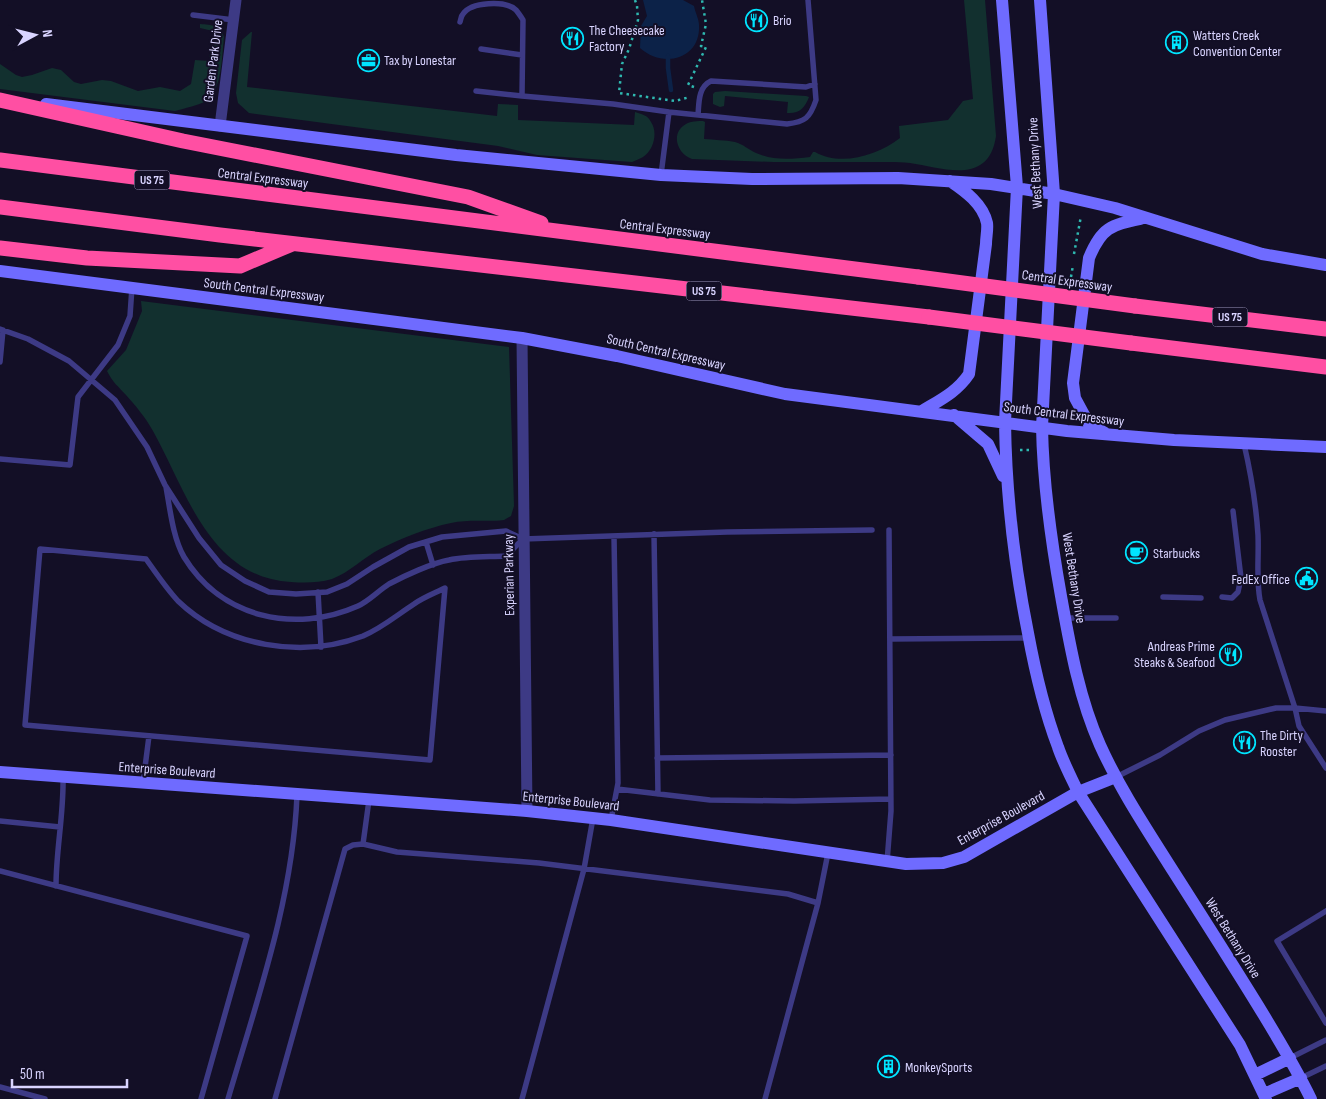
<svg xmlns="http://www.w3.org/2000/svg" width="1326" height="1099" font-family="'Sofia Sans Condensed',sans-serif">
	<rect width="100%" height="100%" fill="#130f26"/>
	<path fill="#12302f" d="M 964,0 L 985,0 L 996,136 C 989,186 943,168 910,163 C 903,162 896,162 890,162 L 774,162 L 692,159 C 677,154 670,133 686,124 C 691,121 698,121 703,121 L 705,122 L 704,139 C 714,140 725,140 735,142 C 743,144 749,150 756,153 C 774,161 792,159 810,157 L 813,152 L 815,152 C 841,167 878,155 900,138 L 899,126 L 948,120 L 963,101 L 973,99 Z
		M 200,24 C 212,25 220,25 224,37 C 222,54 222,92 206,101 C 197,106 185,108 175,111 L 0,89 L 0,64 L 16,75 L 22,77 L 32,75 L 52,68 L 61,70 L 74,82 L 81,84 L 102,80 L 111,81 L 138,91 L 160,87 L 180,91 L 191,84 L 195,60 L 209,61 L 213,31 L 200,28 Z
		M 251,32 L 252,32 L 247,87 L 497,116 L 498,104 L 518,105 L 518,120 L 634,125 L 635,112 C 641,114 648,115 651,122 C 658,132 654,150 643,157 C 640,159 636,160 632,162 L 537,155 L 498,146 L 249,113 L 238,103 L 236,93 L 242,40 Z
		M 725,91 L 806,96 L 809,97 C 805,108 799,114 787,113 L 788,102 L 725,96 L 724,106 L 720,107 L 713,104 L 713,94 L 715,92 Z
		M 141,301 L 509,347 L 514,506 L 511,516 L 504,520 C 487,522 468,519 451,523 C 427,528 402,538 380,549 C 363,558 350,572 332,579 C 318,583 305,583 291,582 C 209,577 187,492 153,431 C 146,418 135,405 126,395 C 118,386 113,383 107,371 L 126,350 L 142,311 Z"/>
	<path fill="#0c2248" d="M 643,0 L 683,0 L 694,6 C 695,12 699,19 699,25 C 701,59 663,69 640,48 L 641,26 L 647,16 Z"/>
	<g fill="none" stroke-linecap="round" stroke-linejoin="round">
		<path stroke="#0c2248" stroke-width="4.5" d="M 668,56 L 668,68 L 671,90"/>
		<path stroke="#2fb8b0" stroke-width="2.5" stroke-dasharray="2.5 4" stroke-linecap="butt" d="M 635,0 L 637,6 L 638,20 L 629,49 L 622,64 L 619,93 L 675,101 L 690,97
			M 694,87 L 688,85 L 706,47 L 701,46 L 706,24 L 702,0
			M 1074,254 L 1081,216
			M 1071,277 L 1073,265
			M 1020,450 L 1030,450"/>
		<path stroke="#3d3a85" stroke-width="5.5" d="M 193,15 L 234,20
			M 460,22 C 461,19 461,16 463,14 C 471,2 505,0 516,10 C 518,12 521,17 523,20 L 522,96
			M 481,49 L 522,55
			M 476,91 L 522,96 L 613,104 L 669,112 L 787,124 C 805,122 810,118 816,100 L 808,0
			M 698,115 C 699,103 698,87 711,81 L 806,87 L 815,84
			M 661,175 L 669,112
			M 0,329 L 28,339 L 69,361 L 115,400 L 147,447 L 165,485 L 199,538 L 221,565 L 245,581 L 269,592 L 296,594 L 327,592 L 347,584 L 373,567 L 409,547 L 442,537 L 506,531 L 523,539 L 727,532 L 872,530
			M 0,362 L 3,330
			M 1244,444 C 1251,474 1256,504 1258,535 C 1259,557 1256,579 1260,600 L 1295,708 L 1299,726 L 1326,768
			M 0,459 L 70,465 L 78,397 L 118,345 L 130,316 L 132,287
			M 166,487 C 170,509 173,538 184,557 C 221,618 295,634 358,606 C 369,601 378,591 389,584 C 404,576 432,563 449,560 C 467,556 487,557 506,556 L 523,539
			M 654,534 L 658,794
			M 426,542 L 433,565
			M 40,549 L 146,559 C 156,573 166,588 178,601 C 226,647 302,659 363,636 C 382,628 397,615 414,604 C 424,597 435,593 445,588 L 430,760 L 25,725 Z
			M 318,592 L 321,647
			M 1163,597 L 1201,598
			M 1222,597 L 1232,598 L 1238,592 L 1241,578 L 1233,511
			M 1066,618 L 1116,618
			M 890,639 L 1028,638
			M 657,758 L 891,755
			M 1116,777 L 1160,755 L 1199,731 L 1225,720 L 1276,708 L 1295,708 L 1326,711
			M 143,783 L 149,736
			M 617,789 L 710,800 L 794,801 L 891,799
			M 369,800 L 363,844 L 397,852 L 539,863 L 788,894 L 818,903
			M 611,820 L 618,783 L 614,536
			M 0,821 L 60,827
			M 887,862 L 891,811 L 889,530
			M 0,871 L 247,936 L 201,1099
			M 56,886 C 56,850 64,813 63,777
			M 1326,911 L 1277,941 L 1326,1023
			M 1290,1058 L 1326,1040
			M 1301,1078 L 1326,1066
			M 0,1087 L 45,1099
			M 228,1099 C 257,1000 293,899 297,795
			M 275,1099 L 345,849 L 353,845 L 363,844
			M 522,1099 L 584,869 L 593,818
			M 765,1099 L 818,903 L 828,853"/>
		<path stroke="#3d3a85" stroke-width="11" d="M 220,126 L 236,0
			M 522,338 L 527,811"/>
		<path stroke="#6f6bff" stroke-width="12" d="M 1002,0 L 1017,187 L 1005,422 C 1006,493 1014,563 1028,633 C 1035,671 1044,710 1058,747 C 1063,762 1071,777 1078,792 L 1240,1045 L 1266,1099
			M 1040,0 L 1054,194 L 1042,427 C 1043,484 1051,540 1061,596 C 1070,646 1079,698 1100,745 C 1119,787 1144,825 1168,863 C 1198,910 1228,957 1257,1004 C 1276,1035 1295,1066 1311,1099
			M 46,104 L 456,155 L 661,175 L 752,179 L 898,178 L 991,184 L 1054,194 L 1115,208 L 1262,254 L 1326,265
			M 0,271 L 522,338 L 617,356 L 785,394 L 1067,431 L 1174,440 L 1326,447
			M 922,411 C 940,400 957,392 969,374 L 986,244 C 986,237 988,229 987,223 C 983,204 965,191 950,181
			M 954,415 L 988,444 L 1003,476
			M 1105,433 L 1089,424 L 1075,398 L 1073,383 L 1089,258 C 1102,226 1112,225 1144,218
			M 0,772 L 527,811 L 611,820 L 906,864 L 943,863 L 964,857 L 1078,792 L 1116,777
			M 1255,1075 L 1290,1058
			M 1264,1094 L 1301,1078"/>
		<path stroke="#ff4fa3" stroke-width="15" d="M 0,100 L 183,141 L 468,197 L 541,223
			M 0,160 L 918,277
			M 0,207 L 220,235 L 929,317
			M 0,248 L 87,258 L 240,266 L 292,244
			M 1135,306 L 1326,329
			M 1131,343 L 1326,367"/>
		<path stroke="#ff4fa3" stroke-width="15" d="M 918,277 L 1135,306
			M 929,317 L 1131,343"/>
	</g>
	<defs>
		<symbol id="restaurant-ring" viewBox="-11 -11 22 22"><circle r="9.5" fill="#130f26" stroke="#00e5ff" stroke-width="1.5"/><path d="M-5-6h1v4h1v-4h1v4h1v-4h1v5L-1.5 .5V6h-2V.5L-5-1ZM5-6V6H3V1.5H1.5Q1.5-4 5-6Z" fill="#00e5ff"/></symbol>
		<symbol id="building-ring" viewBox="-11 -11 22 22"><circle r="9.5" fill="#130f26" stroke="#00e5ff" stroke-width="1.5"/><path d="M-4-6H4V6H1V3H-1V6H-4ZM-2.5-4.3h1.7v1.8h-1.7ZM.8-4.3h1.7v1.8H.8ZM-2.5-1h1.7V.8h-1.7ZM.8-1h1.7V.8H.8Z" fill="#00e5ff"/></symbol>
		<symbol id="office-ring" viewBox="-11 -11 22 22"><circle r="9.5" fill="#130f26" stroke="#00e5ff" stroke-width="1.5"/><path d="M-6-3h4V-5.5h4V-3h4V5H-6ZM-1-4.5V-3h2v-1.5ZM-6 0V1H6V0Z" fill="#00e5ff"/></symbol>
		<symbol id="cafe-ring" viewBox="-11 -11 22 22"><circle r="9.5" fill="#130f26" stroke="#00e5ff" stroke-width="1.5"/><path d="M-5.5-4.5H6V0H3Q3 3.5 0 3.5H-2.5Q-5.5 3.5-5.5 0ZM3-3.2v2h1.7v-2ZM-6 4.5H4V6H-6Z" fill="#00e5ff"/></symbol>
		<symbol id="civic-ring" viewBox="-11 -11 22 22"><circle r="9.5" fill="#130f26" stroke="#00e5ff" stroke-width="1.5"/><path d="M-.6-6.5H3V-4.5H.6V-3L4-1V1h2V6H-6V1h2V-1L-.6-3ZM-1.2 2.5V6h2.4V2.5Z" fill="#00e5ff"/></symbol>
	</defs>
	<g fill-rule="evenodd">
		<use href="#restaurant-ring" x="744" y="8" width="25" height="25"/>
		<use href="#restaurant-ring" x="560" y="26" width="25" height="25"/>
		<use href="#building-ring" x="1164" y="30" width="25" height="25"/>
		<use href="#office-ring" x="356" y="48" width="25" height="25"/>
		<use href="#cafe-ring" x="1124" y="540" width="25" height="25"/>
		<use href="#civic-ring" x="1294" y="566" width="25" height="25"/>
		<use href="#restaurant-ring" x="1218" y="642" width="25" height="25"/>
		<use href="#restaurant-ring" x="1232" y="730" width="25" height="25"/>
		<use href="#building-ring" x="876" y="1054" width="25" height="25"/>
	</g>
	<g text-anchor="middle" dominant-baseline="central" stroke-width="4" stroke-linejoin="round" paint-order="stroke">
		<g fill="#130f26" stroke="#9e99be" stroke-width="1">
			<rect x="134.5" y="170.5" width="35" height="19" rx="4"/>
			<rect x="686.5" y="281.5" width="35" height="19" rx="4"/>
			<rect x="1212.5" y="307.5" width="35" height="19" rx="4"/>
		</g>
		<g font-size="12" font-weight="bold" fill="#d9d4ff">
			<text x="152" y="180">US 75</text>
			<text x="704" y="291">US 75</text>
			<text x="1230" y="317">US 75</text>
		</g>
		<g font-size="14" fill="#d9d4ff" stroke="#130f26" text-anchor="start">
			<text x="773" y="20">Brio</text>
			<text x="589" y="30">The Cheesecake<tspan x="589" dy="16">Factory</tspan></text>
			<text x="1193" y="35">Watters Creek<tspan x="1193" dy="16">Convention Center</tspan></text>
			<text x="384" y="60">Tax by Lonestar</text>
			<text x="1153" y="553">Starbucks</text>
			<text x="1290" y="579" text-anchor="end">FedEx Office</text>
			<text x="1215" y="646" text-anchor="end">Andreas Prime<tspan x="1215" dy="16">Steaks &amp; Seafood</tspan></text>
			<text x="1260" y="735">The Dirty<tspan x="1260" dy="16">Rooster</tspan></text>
			<text x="905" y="1067">MonkeySports</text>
		</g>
		<g font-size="14" fill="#d9d4ff" stroke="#130f26">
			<text transform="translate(213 61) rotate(-83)">Garden Park Drive</text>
			<text transform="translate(1035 163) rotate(-93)">West Bethany Drive</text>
			<text transform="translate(263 178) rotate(7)">Central Expressway</text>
			<text transform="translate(665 229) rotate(7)">Central Expressway</text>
			<text transform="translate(1067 281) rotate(8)">Central Expressway</text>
			<text transform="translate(264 290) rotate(7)">South Central Expressway</text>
			<text transform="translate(666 352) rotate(13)">South Central Expressway</text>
			<text transform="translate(1064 414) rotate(7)">South Central Expressway</text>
			<text transform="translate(509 575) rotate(-91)">Experian Parkway</text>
			<text transform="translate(1074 578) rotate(81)">West Bethany Drive</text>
			<text transform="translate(167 770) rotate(4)">Enterprise Boulevard</text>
			<text transform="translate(571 801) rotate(6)">Enterprise Boulevard</text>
			<text transform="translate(1001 818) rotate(-29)">Enterprise Boulevard</text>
			<text transform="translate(1233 938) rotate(58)">West Bethany Drive</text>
		</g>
	</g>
	<g transform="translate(35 35) rotate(83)" stroke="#130f26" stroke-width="4" paint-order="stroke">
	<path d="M0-4L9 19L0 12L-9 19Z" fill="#d9d4ff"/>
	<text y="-8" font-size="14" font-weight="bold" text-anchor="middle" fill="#d9d4ff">N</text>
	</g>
	<path d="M12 1079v8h115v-8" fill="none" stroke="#d9d4ff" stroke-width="2.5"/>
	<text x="20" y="1079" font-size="15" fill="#d9d4ff" stroke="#130f26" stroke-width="4" paint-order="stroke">50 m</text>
</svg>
